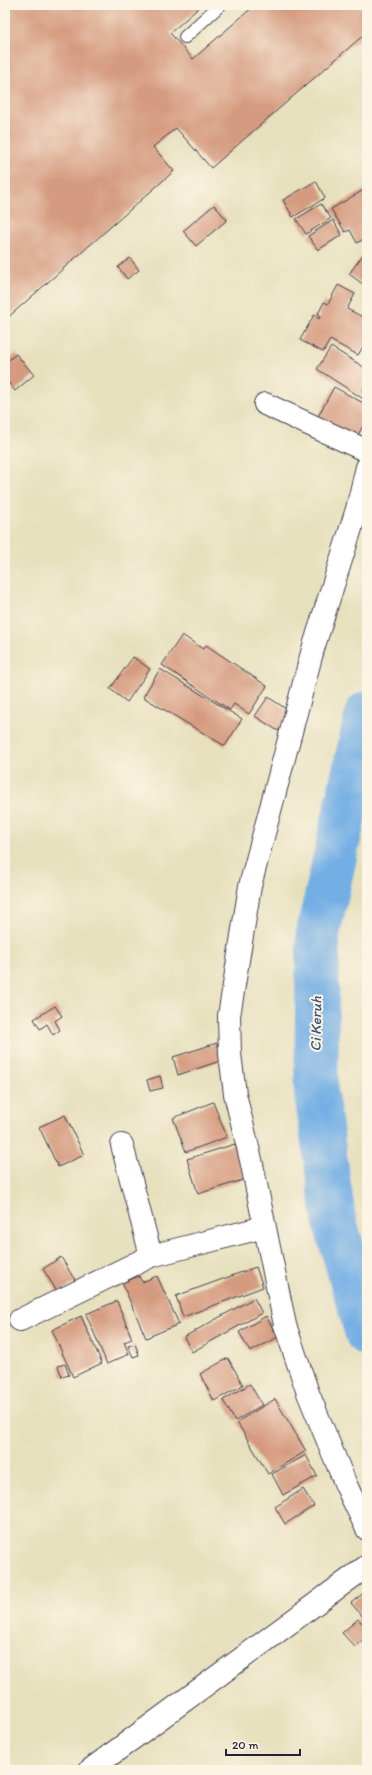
<svg xmlns="http://www.w3.org/2000/svg" width="372" height="1775" font-family="Itim,sans-serif">
	<rect width="100%" height="100%" fill="#fcf5e5"/>
	<filter id="ink" filterUnits="userSpaceOnUse"><feTurbulence type="fractalNoise" baseFrequency=".025" numOctaves="2"/><feDisplacementMap in="SourceGraphic" scale="8" xChannelSelector="R" yChannelSelector="G"/><feConvolveMatrix kernelMatrix="1 2 1 2 8 2 1 2 1" color-interpolation-filters="sRGB"/></filter>
	<filter id="wash" filterUnits="userSpaceOnUse"><feTurbulence type="fractalNoise" baseFrequency=".012" numOctaves="4" result="noise"/><feDisplacementMap in="SourceGraphic" scale="16" xChannelSelector="R" yChannelSelector="G"/><feGaussianBlur stdDeviation="0.9" result="paint"/><feColorMatrix in="noise" values="0 0 0 0 0 0 0 0 0 0 0 0 0 0 0 0 0 1.4 0 .05"/><feComposite in="paint" operator="in"/></filter>
	<g filter="url(#wash)">
		<rect width="100%" height="100%" fill="#e7e0bd"/>
		<g fill="none" stroke-linecap="round" stroke-linejoin="round">
			<path stroke="#73afe5" stroke-width="44" d="M 367,713 L 318,933 L 316,1093 L 334,1219 L 367,1334"/>
		</g>
		<g id="blocks">
			<path fill="#d59b80" d="M 5,5 L 202,5 L 170,33 L 193,59 L 255,5 L 366,5 L 367,7 L 367,32 L 211,168 L 176,128 L 153,147 L 174,171 L 5,320 Z
				M 316,181 L 325,198 L 293,217 L 283,200 Z
				M 367,188 L 367,237 L 357,243 L 350,230 L 345,232 L 331,209 Z
				M 321,204 L 331,218 L 306,234 L 296,219 Z
				M 214,205 L 227,220 L 196,246 L 183,231 Z
				M 333,220 L 342,235 L 318,250 L 308,236 Z
				M 367,249 L 367,287 L 349,274 Z
				M 130,258 L 139,270 L 127,279 L 118,267 Z
				M 338,285 L 355,294 L 347,309 L 367,319 L 367,346 L 364,345 L 358,355 L 330,340 L 323,352 L 300,340 L 314,315 L 319,319 L 321,316 L 318,314 L 324,302 L 328,304 Z
				M 331,347 L 367,369 L 367,383 L 363,390 L 367,392 L 365,400 L 317,369 Z
				M 16,354 L 34,375 L 15,391 L 5,378 L 5,363 Z
				M 334,387 L 367,405 L 367,428 L 363,426 L 355,440 L 316,420 Z
				M 182,635 L 203,649 L 206,645 L 267,686 L 249,714 L 234,704 L 230,710 L 162,665 Z
				M 133,657 L 150,669 L 127,702 L 110,689 Z
				M 160,669 L 242,719 L 225,746 L 143,697 Z
				M 268,697 L 291,712 L 278,731 L 255,716 Z
				M 55,1006 L 62,1016 L 55,1021 L 60,1030 L 53,1035 L 47,1024 L 40,1029 L 34,1019 Z
				M 217,1043 L 223,1060 L 178,1075 L 173,1057 Z
				M 160,1076 L 163,1088 L 150,1091 L 147,1080 Z
				M 213,1102 L 227,1137 L 186,1152 L 173,1118 Z
				M 65,1115 L 84,1155 L 58,1167 L 39,1127 Z
				M 235,1144 L 246,1179 L 198,1194 L 187,1159 Z
				M 61,1257 L 76,1282 L 58,1293 L 43,1269 Z
				M 256,1267 L 263,1287 L 183,1317 L 176,1296 Z
				M 139,1276 L 142,1282 L 157,1276 L 179,1324 L 146,1338 L 122,1283 Z
				M 254,1298 L 262,1313 L 192,1352 L 184,1337 Z
				M 117,1301 L 132,1339 L 124,1342 L 129,1354 L 107,1364 L 86,1314 Z
				M 81,1316 L 102,1363 L 73,1377 L 52,1330 Z
				M 266,1316 L 278,1337 L 250,1352 L 239,1332 Z
				M 135,1344 L 139,1355 L 133,1357 L 128,1346 Z
				M 228,1358 L 243,1385 L 214,1401 L 200,1374 Z
				M 65,1364 L 69,1375 L 62,1377 L 58,1366 Z
				M 250,1384 L 262,1405 L 235,1421 L 223,1400 Z
				M 275,1399 L 306,1451 L 268,1474 L 237,1422 Z
				M 306,1455 L 317,1476 L 283,1495 L 272,1474 Z
				M 303,1489 L 314,1506 L 285,1524 L 275,1507 Z
				M 367,1590 L 367,1622 L 351,1603 Z
				M 358,1619 L 367,1628 L 367,1636 L 355,1647 L 342,1633 Z"/>
		</g>
	</g>
	<g filter="url(#ink)">
		<use href="#blocks" fill-opacity="0" stroke="#403e4e" stroke-width="1"/>
		<g fill="none" stroke-linecap="round" stroke-linejoin="round">
			<defs>
				<path id="lane" d="M 185,37 L 220,5"/>
				<path id="street" d="M 265,404 L 367,451
					M 367,467 L 357,509 L 313,649 L 250,886 L 229,1016 L 230,1054 L 235,1094 L 251,1160 L 285,1325 L 308,1393 L 346,1485 L 367,1529
					M 122,1145 L 151,1256 L 264,1227
					M 20,1320 L 151,1256
					M 90,1770 L 367,1566"/>
			</defs>
			<use href="#lane" stroke="#403e4e" stroke-width="14"/>
			<use href="#street" stroke="#403e4e" stroke-width="24"/>
			<use href="#lane" stroke="#fff" stroke-width="12"/>
			<use href="#street" stroke="#fff" stroke-width="22"/>
		</g>
	</g>
	<g text-anchor="middle" dominant-baseline="central" stroke-width="4" stroke-linejoin="round" paint-order="stroke">
		<g font-size="15" font-style="italic" fill="#3e5376" stroke="#fcf5e5">
			<text transform="translate(316 1024) rotate(-89)">Ci Keruh</text>
		</g>
	</g>
	<rect width="372" height="1775" fill="none" stroke="#fcf5e5" stroke-width="20"/>
	<path d="M226 1749v6h74v-6" fill="none" stroke="#22223b" stroke-width="2"/>
	<text x="232" y="1749" font-size="12" fill="#22223b" stroke="#fcf5e5" stroke-width="3" paint-order="stroke">20 m</text>
</svg>
